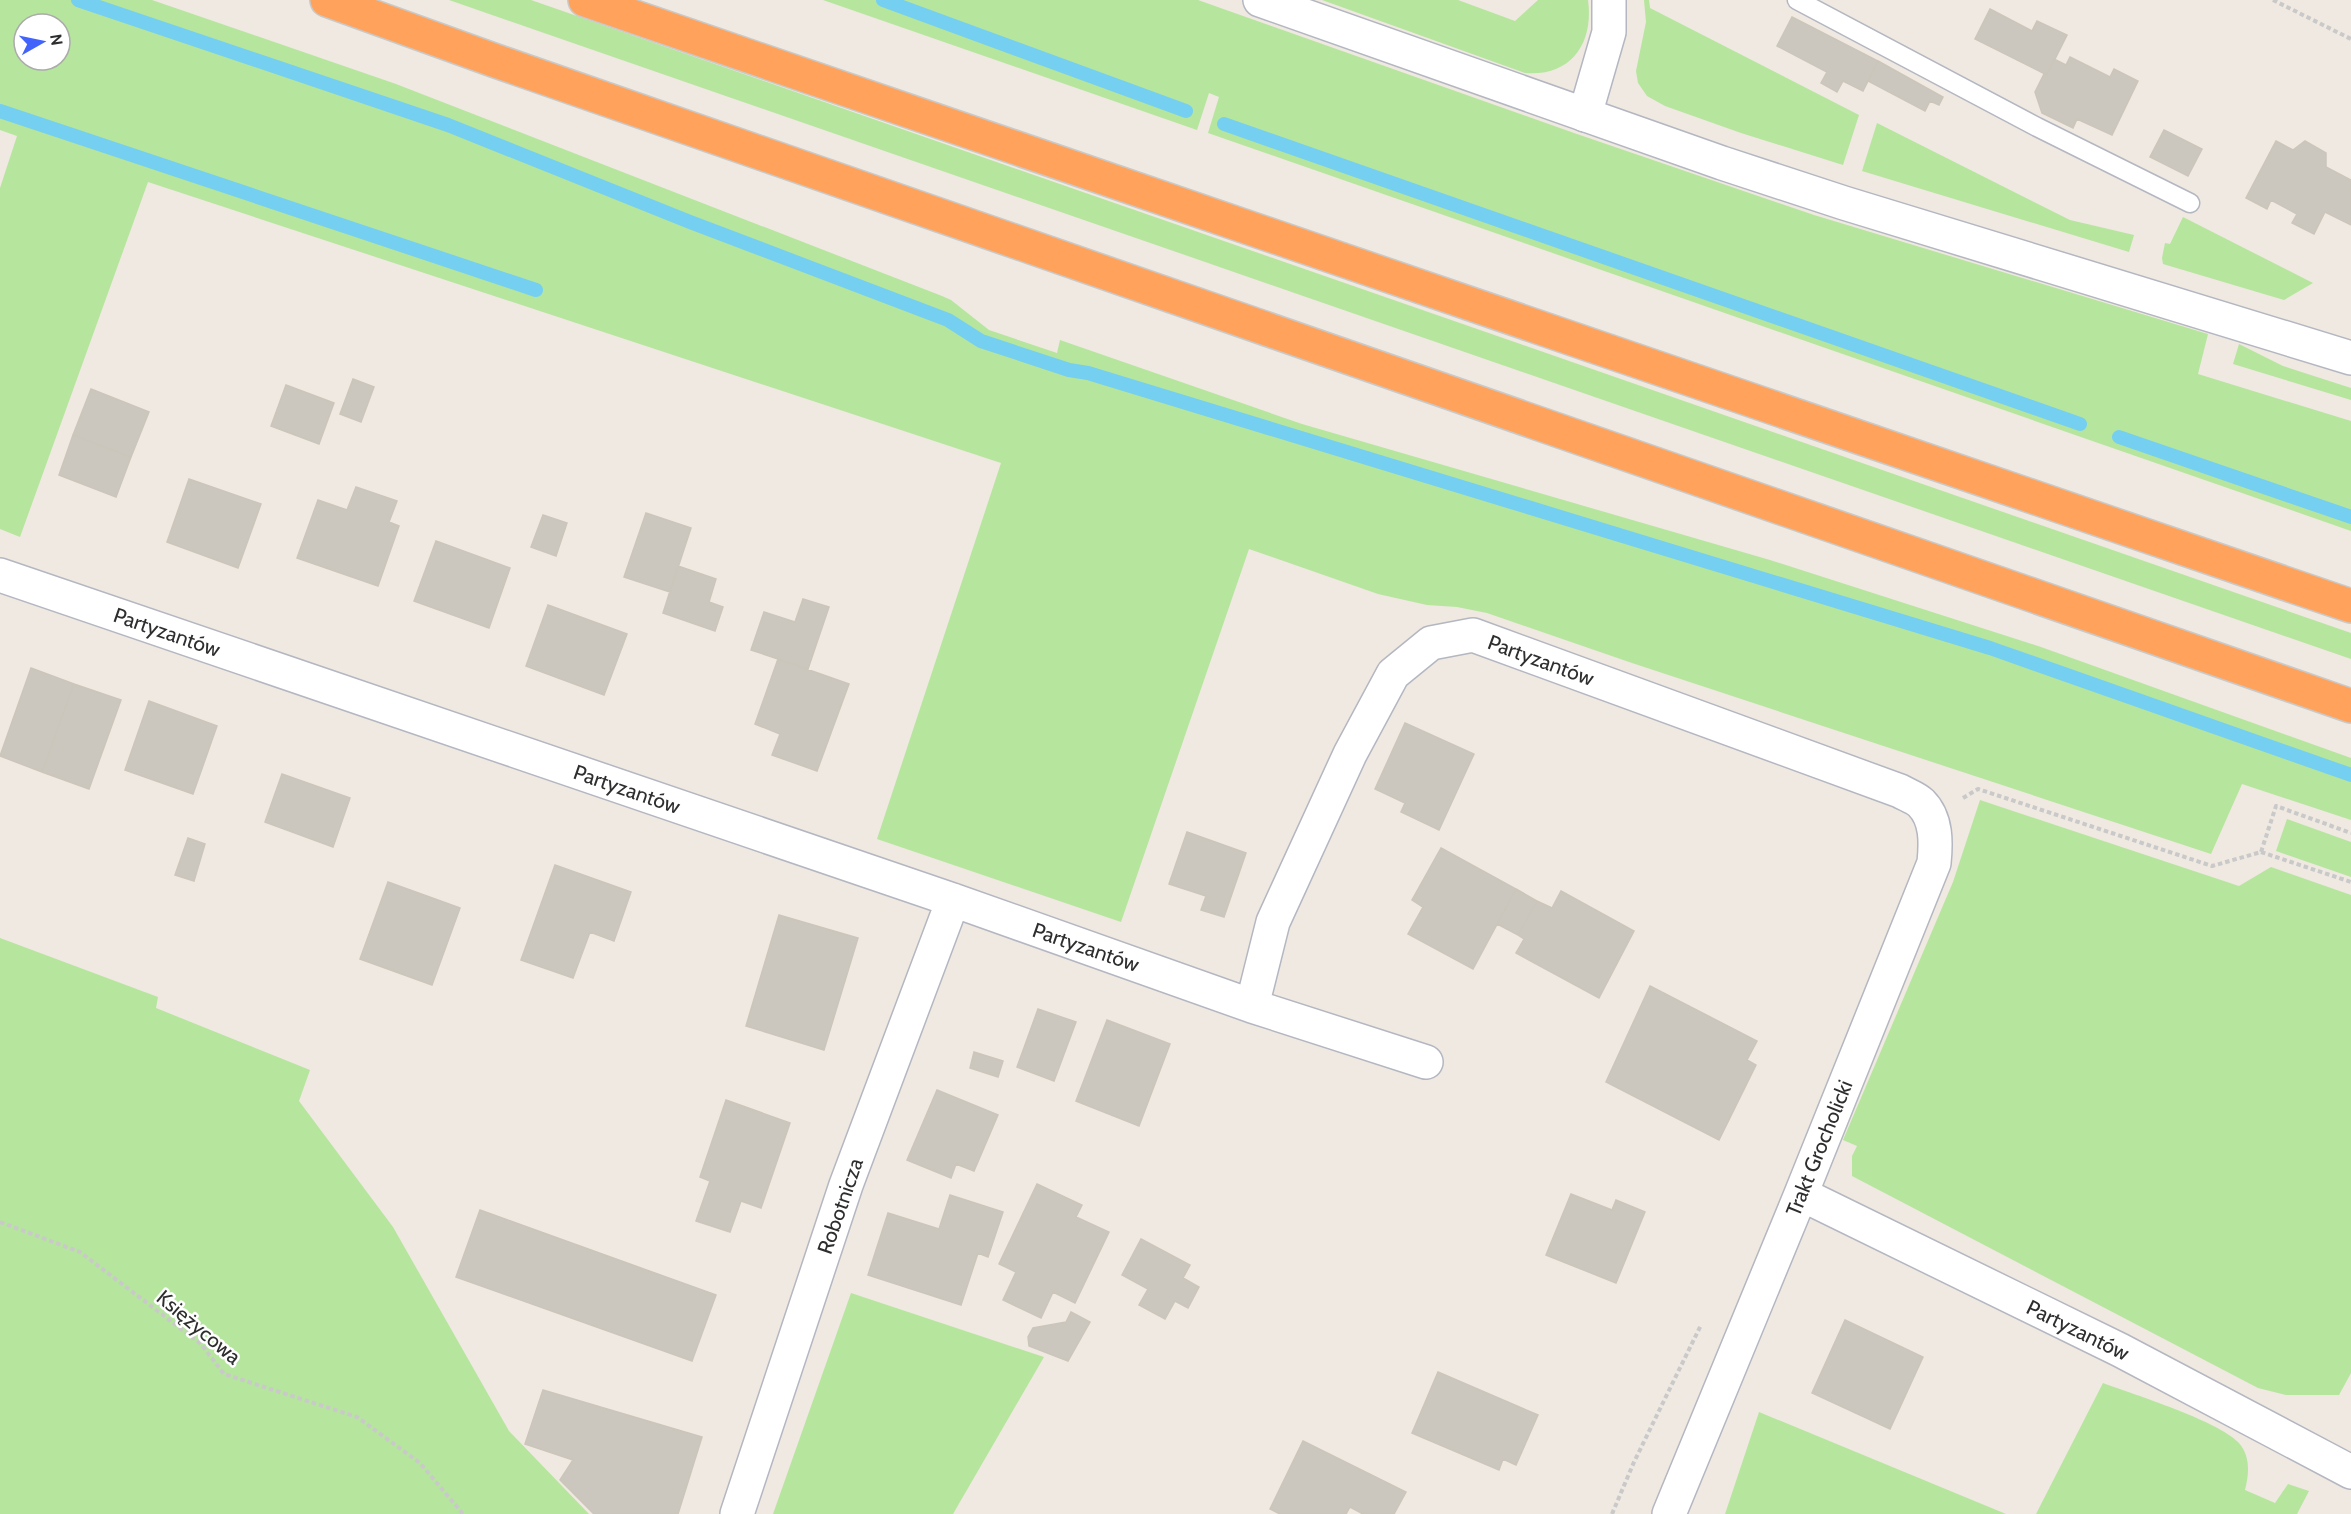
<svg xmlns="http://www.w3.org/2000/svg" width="2351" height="1514" font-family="Cabin,sans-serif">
	<rect width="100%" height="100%" fill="#efe9e1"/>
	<path fill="#b6e59e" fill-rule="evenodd" d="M 0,0 L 152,0 L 396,84 L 942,296 L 951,300 L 989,330 L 1057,353 L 1060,340 L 1302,424 L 1770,560 L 2041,647 L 2351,758 L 2351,820 L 2242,784 L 2211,854 L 1632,663 L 1487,613 L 1457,607 L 1427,605 L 1378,594 L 1249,549 L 1121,922 L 877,839 L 1001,463 L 148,182 L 20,537 L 0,529 L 0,188 L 17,136 L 0,130 ZM 24,24 L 60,24 L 60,60 L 24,60 Z
		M 449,0 L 531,0 L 2351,633 L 2351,659 Z
		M 823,0 L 1198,0 L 1574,133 L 1814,215 L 2208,334 L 2198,374 L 2351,421 L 2351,531 L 1208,133 L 1219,97 L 1209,93 L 1197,130 Z
		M 1322,0 L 1458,0 L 1515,21 L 1538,0 L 1588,0 C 1594,43 1571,77 1525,73 Z
		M 1644,0 L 1649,0 L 1650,8 L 1859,115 L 1843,165 L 1741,133 L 1665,106 L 1647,96 L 1638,83 L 1636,71 L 1646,22 Z
		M 1877,123 L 2070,220 L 2134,235 L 2129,252 L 1862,171 Z
		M 2183,217 L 2313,283 L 2284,300 L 2163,264 L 2162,258 L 2165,243 L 2170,244 Z
		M 2239,344 L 2283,366 L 2351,388 L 2351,400 L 2233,364 Z
		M 1980,800 L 2239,886 L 2271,867 L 2351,895 L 2351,1373 L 2339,1395 L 2286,1395 L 2258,1388 L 1852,1176 L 1852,1156 L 1857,1146 L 1843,1140 L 1953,882 Z
		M 2287,819 L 2351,842 L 2351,877 L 2276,851 Z
		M 0,938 L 158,997 L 156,1008 L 310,1070 L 299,1101 L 393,1227 L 509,1431 L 589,1514 L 0,1514 Z
		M 851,1293 L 1044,1357 L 953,1514 L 773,1514 Z
		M 2103,1383 C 2135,1395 2216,1420 2238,1442 C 2251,1456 2249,1474 2245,1490 L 2275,1503 L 2288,1484 L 2309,1491 L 2297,1514 L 2036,1514 Z
		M 1759,1412 L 2006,1514 L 1725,1514 Z"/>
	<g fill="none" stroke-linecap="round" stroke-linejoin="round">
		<path stroke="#75cff0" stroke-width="14" d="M 78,0 L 448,125 L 690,222 L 948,320 L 981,341 L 1069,370 L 1088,373 L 1990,648 L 2351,775
			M 883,0 L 1186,111
			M 0,111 L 536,290
			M 1224,124 L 2080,424
			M 2119,437 L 2351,517"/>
	</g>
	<path fill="#cbc7bf" stroke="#cbc5ba" stroke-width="1.5" d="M 1990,9 L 2032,31 L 2037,21 L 2067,35 L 2047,75 L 1975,39 Z
		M 1792,17 L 1878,61 L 1863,91 L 1843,81 L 1837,92 L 1821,83 L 1827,72 L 1777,46 Z
		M 2070,57 L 2110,77 L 2114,69 L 2138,81 L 2112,135 L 2077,119 L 2073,128 L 2042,113 L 2035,92 L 2044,74 L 2047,75 L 2054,59 L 2066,65 Z
		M 1878,61 L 1943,97 L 1939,105 L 1930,101 L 1925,111 L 1868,81 Z
		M 2164,130 L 2202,149 L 2188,176 L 2150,157 Z
		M 2276,141 L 2293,150 L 2305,141 L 2326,153 L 2326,167 L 2351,180 L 2351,225 L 2325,212 L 2314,234 L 2292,223 L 2297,214 L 2271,200 L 2267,209 L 2246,198 Z
		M 353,379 L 374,387 L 361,422 L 340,414 Z
		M 286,385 L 334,403 L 319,444 L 271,426 Z
		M 91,389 L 149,412 L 131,457 L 73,435 Z
		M 73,435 L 131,457 L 116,497 L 59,475 Z
		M 189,479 L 261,504 L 238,568 L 167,542 Z
		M 356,487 L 397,501 L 389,522 L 399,526 L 378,586 L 297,558 L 318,500 L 347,510 Z
		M 646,513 L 691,528 L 670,592 L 624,577 Z
		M 543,515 L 567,523 L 556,556 L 531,547 Z
		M 436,541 L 510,568 L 489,628 L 414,601 Z
		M 678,566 L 716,579 L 709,602 L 723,607 L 715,631 L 663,613 Z
		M 803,599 L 829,607 L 808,669 L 751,650 L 764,612 L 795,622 Z
		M 548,605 L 627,634 L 604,695 L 526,666 Z
		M 778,659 L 849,684 L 817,771 L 772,755 L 780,734 L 755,724 Z
		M 31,668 L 74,684 L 42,772 L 0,756 Z
		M 74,684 L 121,700 L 89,789 L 42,772 Z
		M 149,701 L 217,726 L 193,794 L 125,770 Z
		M 1405,723 L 1474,754 L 1439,830 L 1401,812 L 1405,803 L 1375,789 Z
		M 282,774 L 350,798 L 333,847 L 265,822 Z
		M 1187,832 L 1246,853 L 1224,917 L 1201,910 L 1206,896 L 1169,884 Z
		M 188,838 L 205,844 L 194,881 L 175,875 Z
		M 1441,848 L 1516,889 L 1473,969 L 1408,934 L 1423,907 L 1412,900 Z
		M 555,865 L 631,892 L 614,941 L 590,932 L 573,978 L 521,960 Z
		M 388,882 L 460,908 L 432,985 L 360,959 Z
		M 1516,889 L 1537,901 L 1518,935 L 1497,924 Z
		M 1561,891 L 1634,931 L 1599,998 L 1516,953 L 1524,939 L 1518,935 L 1537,901 L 1552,908 Z
		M 779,915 L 858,938 L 824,1050 L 746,1026 Z
		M 1650,986 L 1757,1041 L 1747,1060 L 1756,1065 L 1719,1140 L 1606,1082 Z
		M 1038,1009 L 1076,1022 L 1054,1081 L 1017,1067 Z
		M 1107,1020 L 1170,1044 L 1139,1126 L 1076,1101 Z
		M 974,1052 L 1003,1061 L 998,1077 L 970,1068 Z
		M 937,1090 L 998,1115 L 974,1171 L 956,1164 L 951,1178 L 907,1160 Z
		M 726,1100 L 790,1123 L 761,1208 L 741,1201 L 730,1232 L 696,1221 L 710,1181 L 700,1177 Z
		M 1037,1184 L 1082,1205 L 1076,1217 L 1109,1232 L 1075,1303 L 1053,1292 L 1041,1318 L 1003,1300 L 1016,1272 L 999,1264 Z
		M 1571,1194 L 1612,1210 L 1616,1200 L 1645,1212 L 1616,1283 L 1546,1255 Z
		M 950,1195 L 1003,1212 L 988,1257 L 978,1253 L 961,1305 L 868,1275 L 888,1213 L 939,1229 Z
		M 480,1210 L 716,1295 L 692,1361 L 456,1277 Z
		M 1141,1239 L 1190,1265 L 1183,1278 L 1199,1287 L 1188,1308 L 1175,1301 L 1165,1319 L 1139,1305 L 1148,1289 L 1122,1275 Z
		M 1071,1312 L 1090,1322 L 1068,1361 L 1029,1346 L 1028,1337 L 1033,1328 L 1066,1322 Z
		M 1845,1320 L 1923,1357 L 1890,1429 L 1812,1393 Z
		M 1438,1372 L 1538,1415 L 1516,1465 L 1503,1459 L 1499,1470 L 1412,1433 Z
		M 543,1390 L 702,1437 L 678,1514 L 594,1514 L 560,1480 L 573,1460 L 525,1444 Z
		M 1303,1441 L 1406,1492 L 1394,1514 L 1363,1514 L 1350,1507 L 1346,1514 L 1280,1514 L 1270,1509 Z"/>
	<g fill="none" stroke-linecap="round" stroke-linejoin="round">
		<defs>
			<path id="service" d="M 1797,0 L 2037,127 L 2190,203"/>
			<path id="minor" d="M 1585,115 L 1609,32 L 1609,0
				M 0,575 L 953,900 L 1252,1006 L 1426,1062
				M 1252,1006 L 1273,922 L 1350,754 L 1393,674 L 1431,643 L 1473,635 L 1900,791 C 1907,795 1916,798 1921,803 C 1937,819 1936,843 1934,863 L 1801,1194 L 1669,1514
				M 1801,1194 L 2120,1350 L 2351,1472
				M 737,1514 L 846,1185 L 953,900"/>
			<path id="tertiary" d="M 1260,0 L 1722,163 L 1844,203 L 2351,358"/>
			<path id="motorway" d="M 327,0 L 496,61 L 2351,706
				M 585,0 L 2351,606"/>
		</defs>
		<use href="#service" stroke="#b4b7c1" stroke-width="21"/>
		<use href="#minor" stroke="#b4b7c1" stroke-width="36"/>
		<use href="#tertiary" stroke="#b4b7c1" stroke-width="36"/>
		<use href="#motorway" stroke="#c9c9c9" stroke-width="36"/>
		<path stroke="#c9c9c9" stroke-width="4" stroke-dasharray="4.5 3" stroke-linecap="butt" d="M 2273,0 L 2351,39
			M 1963,798 L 1978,789 L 2212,866 L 2261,852 L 2276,806 L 2351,833
			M 2261,852 L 2351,882
			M 0,1222 L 80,1252 L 201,1344 L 224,1374 L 357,1417 L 420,1463 L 463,1514
			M 1612,1514 L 1634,1462 L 1701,1325"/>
		<use href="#service" stroke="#fff" stroke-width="18"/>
		<use href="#minor" stroke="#fff" stroke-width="33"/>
		<use href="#tertiary" stroke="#fff" stroke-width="33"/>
		<use href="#motorway" stroke="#ffa35c" stroke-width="33"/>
	</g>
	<g text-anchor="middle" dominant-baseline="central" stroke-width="5" stroke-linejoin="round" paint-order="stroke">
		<g font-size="21" fill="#2e2e2e" stroke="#fff">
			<text transform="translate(167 632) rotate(19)">Partyzantów</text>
			<text transform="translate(1541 660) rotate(20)">Partyzantów</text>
			<text transform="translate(627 789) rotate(19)">Partyzantów</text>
			<text transform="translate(1086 947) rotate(19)">Partyzantów</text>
			<text transform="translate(1819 1148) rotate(-68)">Trakt Grocholicki</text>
			<text transform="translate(840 1206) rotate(-71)">Robotnicza</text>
			<text transform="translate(199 1327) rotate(40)">Księżycowa</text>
			<text transform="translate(2078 1330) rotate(26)">Partyzantów</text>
		</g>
	</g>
	<g transform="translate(42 42) rotate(81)"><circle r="28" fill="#ffffff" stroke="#ababab" stroke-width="1.5"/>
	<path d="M0-4.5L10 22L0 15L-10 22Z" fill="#4264fb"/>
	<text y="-9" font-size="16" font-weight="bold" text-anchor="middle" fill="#2e2e2e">N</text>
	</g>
</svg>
